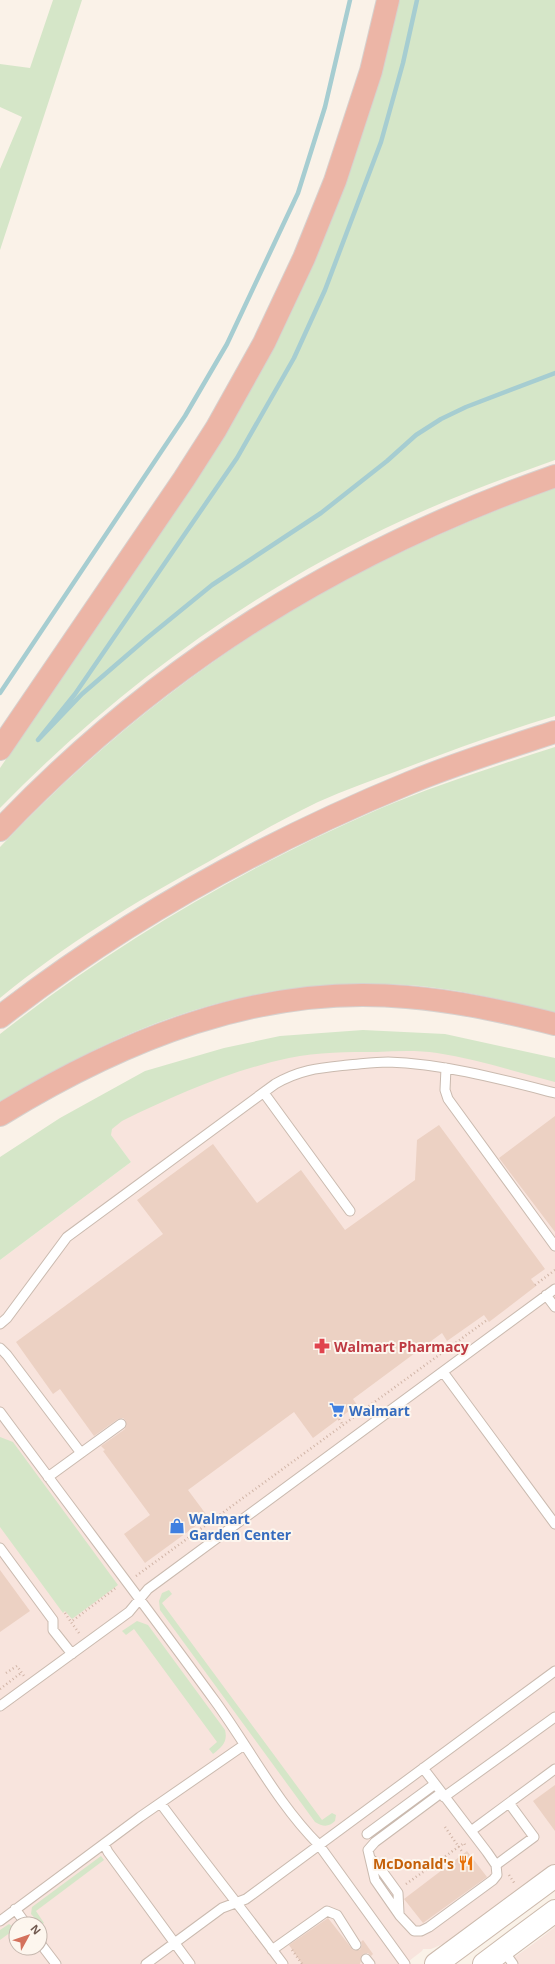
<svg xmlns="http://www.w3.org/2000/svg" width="555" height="1964" font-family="'Open Sans',sans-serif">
	<rect width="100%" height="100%" fill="#faf2e8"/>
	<path fill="#f8e4dd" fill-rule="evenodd" d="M 355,1039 L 555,1067 L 555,1865 L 445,1946 L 443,1944 L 431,1949 L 423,1949 L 422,1951 L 405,1964 L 0,1964 L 0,1260 L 131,1162 L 95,1114 L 138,1090 ZM 16,1924 L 40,1924 L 40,1948 L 16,1948 Z
		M 555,1927 L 555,1964 L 505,1964 L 533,1944 Z"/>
	<path fill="#d5e6c8" d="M 53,0 L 82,0 L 0,250 L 0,169 L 22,117 L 0,107 L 0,64 L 30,68 Z
		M 397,0 L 555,0 L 555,460 C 504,478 453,497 403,520 C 252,590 116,689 0,808 L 0,768 L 95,628 L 231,424 L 255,382 L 293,308 L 342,193 L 362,128 Z
		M 555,488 L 555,716 C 502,732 452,750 400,770 C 373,780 345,790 318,802 C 281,820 244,841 208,862 C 133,903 66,944 0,998 L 0,847 C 110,731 241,630 385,560 C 440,533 497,509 555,488 Z
		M 555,747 L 555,1013 C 506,1001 457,988 407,985 C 251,976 130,1022 0,1103 L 0,1034 C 116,943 243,868 379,809 C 436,785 496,766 555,747 Z
		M 363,1030 L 445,1034 L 555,1058 L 555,1082 C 516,1072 477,1059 437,1053 C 417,1050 397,1051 377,1052 C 348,1052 318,1052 289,1058 C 232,1070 175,1095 122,1121 L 112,1129 L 111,1135 L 131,1162 L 0,1260 L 0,1157 L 60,1118 L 145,1071 L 224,1048 L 280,1036 Z
		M 0,1437 L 13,1442 L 118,1585 L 72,1619 L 65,1611 L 63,1613 L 0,1527 Z
		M 169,1590 L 172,1594 L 162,1603 L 322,1820 L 332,1813 L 336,1815 L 335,1821 C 329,1827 323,1827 315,1822 L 160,1610 L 159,1601 L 162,1593 Z
		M 137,1621 L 148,1625 L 225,1730 C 228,1742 222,1747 213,1754 L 209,1749 L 217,1742 L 134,1629 L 126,1635 L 122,1631 Z
		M 101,1856 L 104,1860 L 36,1911 L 44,1923 L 41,1925 L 31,1914 L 32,1907 Z
		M 9,1924 L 16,1929 L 16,1937 L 11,1932 L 0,1940 L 0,1930 Z"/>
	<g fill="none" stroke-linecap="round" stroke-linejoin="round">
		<path stroke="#a6cdd1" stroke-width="4.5" d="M 417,0 L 403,63 L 381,142 L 325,290 L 294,358 L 237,458 L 75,694 L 38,740 L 82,694 L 147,638 L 212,585 L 321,513 L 387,461 L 416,435 L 441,419 L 466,407 L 555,373
			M 0,693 L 185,416 L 227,344 L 298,193 L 325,107 L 350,0"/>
	</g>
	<path fill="#ecd1c3" d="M 555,1116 L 555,1232 L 499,1158 Z
		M 439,1125 L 545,1269 L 531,1279 L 536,1286 L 489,1322 L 484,1315 L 447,1341 L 442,1333 L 353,1399 L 357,1405 L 313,1438 L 294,1412 L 188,1490 L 208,1517 L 145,1563 L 124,1534 L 150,1515 L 103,1451 L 105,1450 L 101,1446 L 125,1429 L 126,1421 L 123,1418 L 118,1419 L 94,1436 L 60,1389 L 53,1394 L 16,1342 L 163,1234 L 137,1200 L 213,1144 L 257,1203 L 301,1170 L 345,1230 L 415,1180 L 417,1140 Z
		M 0,1570 L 30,1611 L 0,1632 Z
		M 555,1785 L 555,1831 L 533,1801 Z
		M 467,1851 L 487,1877 L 423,1923 L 404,1899 Z
		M 328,1918 L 353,1950 L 360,1950 L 362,1945 L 361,1942 L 363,1940 L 373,1954 L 371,1956 L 368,1953 L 363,1954 L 360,1964 L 302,1964 L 289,1945 Z"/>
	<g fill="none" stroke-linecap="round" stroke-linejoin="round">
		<defs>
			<path id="service" d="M 446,1068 L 445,1090 L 448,1099 L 555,1246
				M 264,1093 L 350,1211
				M 546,1295 L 555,1307
				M 0,1324 L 7,1318 L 67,1237 L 275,1084 C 301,1069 320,1068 348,1065 C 361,1064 375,1062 388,1062 C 445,1064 500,1079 555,1093
				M 0,1348 L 7,1355 L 81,1453 L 48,1477
				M 443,1372 L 555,1524
				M 0,1412 C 71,1508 144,1604 215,1701 C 250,1749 277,1803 319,1845 L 405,1964
				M 81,1453 L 121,1424
				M 0,1548 L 53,1620 L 53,1630 L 72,1654
				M 0,1706 L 129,1612 L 148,1589 L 555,1289
				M 423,1768 L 487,1852 L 496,1865 L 497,1875 L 493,1880 L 429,1927 L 421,1931 L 414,1931 L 400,1916 L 375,1880 L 368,1850 L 375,1842 L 441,1793
				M 444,1797 L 555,1717
				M 161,1804 C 201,1858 243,1910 283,1964
				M 471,1831 L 555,1769
				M 367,1834 L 435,1784
				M 104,1844 L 108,1852 L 190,1964
				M 372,1860 L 382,1871 L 398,1893 L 399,1913
				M 496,1865 L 534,1837 L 509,1803
				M 15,1909 L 26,1924
				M 0,1921 L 140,1817 L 244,1745
				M 40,1943 L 56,1964
				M 272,1950 L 327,1911 L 337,1915 L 356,1945
				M 503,1950 L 513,1964
				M 366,1959 L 370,1964
				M 146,1964 L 222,1908 L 246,1899 L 555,1671"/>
			<path id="secondary" d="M 436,1964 L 555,1876
				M 484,1964 L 555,1911"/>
			<path id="motorway" d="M 0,749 L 184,479 L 216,429 L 264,343 L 304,258 L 335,181 L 371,71 L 388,0
				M 0,830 C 158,664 340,552 555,476
				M 0,1017 C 125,920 263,843 409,783 C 457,763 506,748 555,732
				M 0,1115 C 122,1040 261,983 407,997 C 457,1001 506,1012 555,1024"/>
		</defs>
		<use href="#service" stroke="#cabaaf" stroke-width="11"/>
		<use href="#secondary" stroke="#ccbaad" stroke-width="24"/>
		<use href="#motorway" stroke="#d7d1ce" stroke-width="24"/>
		<path stroke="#d0b4a6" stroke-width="2.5" stroke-dasharray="1 3" stroke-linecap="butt" d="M 535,1285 L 555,1270
			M 339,1419 L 343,1425
			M 136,1576 L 487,1320
			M 65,1613 L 71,1622
			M 79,1633 L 71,1622 L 117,1587
			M 6,1673 L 17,1666 L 24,1676
			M 0,1689 L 21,1673
			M 445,1827 L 463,1853
			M 509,1875 L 515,1884
			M 406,1884 L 464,1843 L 465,1845
			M 292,1950 L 302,1964"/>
		<use href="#service" stroke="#fff" stroke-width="9"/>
		<use href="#secondary" stroke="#fff" stroke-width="22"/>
		<use href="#motorway" stroke="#ecb5a6" stroke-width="22"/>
	</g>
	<defs>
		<symbol id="pharmacy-bare" viewBox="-9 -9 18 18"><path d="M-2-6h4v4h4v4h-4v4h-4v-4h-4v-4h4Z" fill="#e0444e" stroke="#fdf6ee" stroke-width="2.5" paint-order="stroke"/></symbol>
		<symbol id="supermarket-bare" viewBox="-9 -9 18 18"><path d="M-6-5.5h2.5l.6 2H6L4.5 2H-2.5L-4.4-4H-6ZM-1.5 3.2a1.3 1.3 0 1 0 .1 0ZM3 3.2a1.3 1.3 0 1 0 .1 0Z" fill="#3f7fe0" stroke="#fdf6ee" stroke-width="2.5" paint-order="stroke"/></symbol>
		<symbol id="shop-bare" viewBox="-9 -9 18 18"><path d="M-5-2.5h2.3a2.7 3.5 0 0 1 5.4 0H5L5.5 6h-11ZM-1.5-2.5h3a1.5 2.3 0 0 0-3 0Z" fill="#3f7fe0" stroke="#fdf6ee" stroke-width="2.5" paint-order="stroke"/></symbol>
		<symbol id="restaurant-bare" viewBox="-9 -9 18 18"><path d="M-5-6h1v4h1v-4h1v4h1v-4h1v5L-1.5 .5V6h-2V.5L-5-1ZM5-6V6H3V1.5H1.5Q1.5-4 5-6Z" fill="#e8710a" stroke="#fdf6ee" stroke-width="2.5" paint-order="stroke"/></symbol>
	</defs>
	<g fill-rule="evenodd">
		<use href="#pharmacy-bare" x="311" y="1335" width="22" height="22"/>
		<use href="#supermarket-bare" x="326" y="1399" width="22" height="22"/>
		<use href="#shop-bare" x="166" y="1515" width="22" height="22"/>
		<use href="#restaurant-bare" x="455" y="1852" width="22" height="22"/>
	</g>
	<g text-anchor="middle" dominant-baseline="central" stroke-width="4" stroke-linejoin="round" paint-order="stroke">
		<g font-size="14" font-weight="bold" fill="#be3a42" stroke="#fdf6ee" text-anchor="start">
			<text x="334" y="1346">Walmart Pharmacy</text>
		</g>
		<g font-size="14" font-weight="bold" fill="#366cbe" stroke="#fdf6ee" text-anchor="start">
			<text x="349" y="1410">Walmart</text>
			<text x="189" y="1518">Walmart<tspan x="189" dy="16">Garden Center</tspan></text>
		</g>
		<g font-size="14" font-weight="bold" fill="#c56008" stroke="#fdf6ee" text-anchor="end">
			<text x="454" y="1863">McDonald's</text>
		</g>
	</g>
	<g transform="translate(28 1936) rotate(50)"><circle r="19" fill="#fdf6ee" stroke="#c5b7ae"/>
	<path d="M0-3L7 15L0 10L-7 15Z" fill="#d4715c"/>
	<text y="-6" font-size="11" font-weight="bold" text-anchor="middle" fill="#70594f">N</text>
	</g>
</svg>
